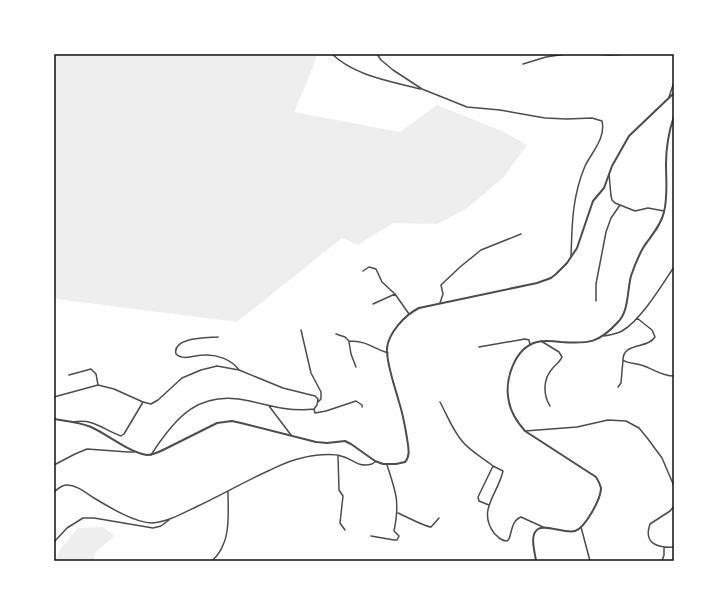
<svg xmlns="http://www.w3.org/2000/svg" width="728" height="615" font-family="Mulish,sans-serif">
	<rect width="100%" height="100%" fill="#fff"/>
	<path fill="#eee" d="M 54,54 L 317,54 L 313,67 L 294,112 L 400,132 L 437,105 L 504,132 L 527,145 L 504,177 L 466,209 L 437,224 L 393,223 L 358,245 L 342,238 L 237,322 L 56,299 L 54,298 Z
		M 103,527 L 114,536 L 96,552 L 93,561 L 55,561 L 61,548 L 78,528 Z"/>
	<g fill="none" stroke-linecap="round" stroke-linejoin="round">
		<path stroke="#4c4c4c" stroke-width="1.5" d="M 332,54 C 355,76 390,81 420,89
			M 377,54 L 381,60 L 393,70 L 422,89 L 467,107 L 500,110 L 545,118 L 567,119 L 592,118 L 602,121 C 606,138 592,152 585,166 C 572,197 572,225 571,257
			M 597,54 L 609,55 L 632,54
			M 523,64 L 546,57 L 566,54
			M 669,97 L 674,82
			M 609,174 L 611,196 L 612,200 L 615,203 L 635,211 L 648,208 L 664,211
			M 363,271 L 369,267 L 376,269 L 382,282 L 395,294 L 409,314
			M 596,301 L 596,284 L 606,232 L 611,218 L 620,205
			M 440,303 L 443,294 L 441,285 L 460,267 L 481,250 L 521,234
			M 373,304 L 395,294
			M 637,318 L 652,330 L 655,337 C 648,349 623,342 623,360 C 628,364 635,363 641,365 C 652,368 661,376 674,376
			M 301,330 L 311,373 L 321,392 L 321,399 L 318,402
			M 336,334 L 345,337 L 349,341 C 368,341 372,348 388,353
			M 604,336 C 610,335 616,334 622,331 C 641,320 662,285 674,267
			M 218,337 C 207,338 172,337 176,354 C 183,361 196,355 204,355 C 217,354 232,360 239,370
			M 541,341 L 559,352 L 562,357 C 560,362 555,365 552,369 C 543,379 543,395 550,406
			M 349,342 L 351,354 L 356,367
			M 479,347 L 525,339 L 529,340 L 530,345
			M 69,375 L 91,369 L 96,374 L 98,385
			M 618,387 L 621,383 L 623,360
			M 54,397 L 98,385 L 114,389 L 143,402 L 151,404 L 158,400 L 182,378 L 201,370 L 217,366 L 239,370 L 283,388 L 315,396 L 318,399 L 317,405 L 314,409 C 293,412 270,406 250,401 C 200,389 176,416 151,455
			M 440,402 C 447,415 452,429 462,441 C 470,451 483,458 493,466
			M 269,406 L 291,435
			M 314,409 L 315,413 L 326,411 L 356,401 L 362,405 L 362,407
			M 74,422 C 93,418 104,430 121,436 L 124,434 L 143,402
			M 525,431 L 577,427 L 608,420 L 626,421 L 639,428 L 648,439 L 662,458 L 674,486
			M 338,456 L 339,490 L 343,496 L 340,523 L 345,530
			M 54,465 L 75,454 L 87,449 L 128,452 L 134,452
			M 54,492 C 58,489 61,485 67,485 C 77,485 86,493 94,498 C 109,507 135,523 152,523 C 168,522 183,513 198,506 C 221,495 244,482 268,471 C 279,466 290,460 302,458 C 312,455 332,453 341,456 C 354,459 357,468 372,464 L 375,462
			M 489,505 L 479,501 L 478,497 L 493,466 L 503,471 C 498,494 477,510 494,533 C 498,537 501,541 507,541 L 509,539 C 512,531 512,520 521,517 L 543,527
			M 674,506 L 670,511 L 650,524 C 643,544 658,548 674,547
			M 398,513 C 405,516 426,527 431,527 L 439,518
			M 581,527 L 590,561
			M 371,536 L 394,540 L 397,540 L 399,536 L 394,531 C 400,502 396,492 387,465
			M 54,542 L 67,528 L 83,518 L 94,518 L 153,528 L 161,526 L 169,520
			M 212,561 C 217,556 221,551 223,545 C 230,531 228,507 228,491
			M 662,561 L 664,555 L 664,548"/>
		<path stroke="#4c4c4c" stroke-width="2" d="M 54,419 C 66,421 79,422 91,427 C 107,434 130,453 147,455 C 153,455 159,452 165,449 L 217,423 L 232,421 L 241,423 L 316,442 L 327,443 L 345,441 L 351,444 L 375,461 L 383,464 L 396,464 L 405,462 C 411,455 408,447 407,438 C 405,426 403,414 399,402 C 395,387 386,363 387,348 C 389,332 405,315 419,308 L 537,283 L 551,278 L 556,274 L 567,263 L 577,248 L 593,201 L 604,188 L 612,166 L 629,136 L 674,93
			M 536,561 C 535,552 529,535 538,529 C 546,524 565,534 575,531 C 585,528 601,499 601,488 C 600,484 598,480 596,477 L 525,431 C 518,423 511,413 509,402 C 504,381 514,348 537,342 C 545,340 553,341 561,342 C 589,344 599,343 618,322 C 629,311 627,291 631,276 C 634,267 638,257 643,248 C 650,237 661,226 664,212 C 668,196 666,180 666,164 C 666,148 669,131 674,116"/>
	</g>
	<rect width="728" height="615" fill="none" stroke="#ffffff" stroke-width="110"/>
	<rect x="55" y="55" width="618" height="505" fill="none" stroke="#111" stroke-width="1.5"/>
</svg>
